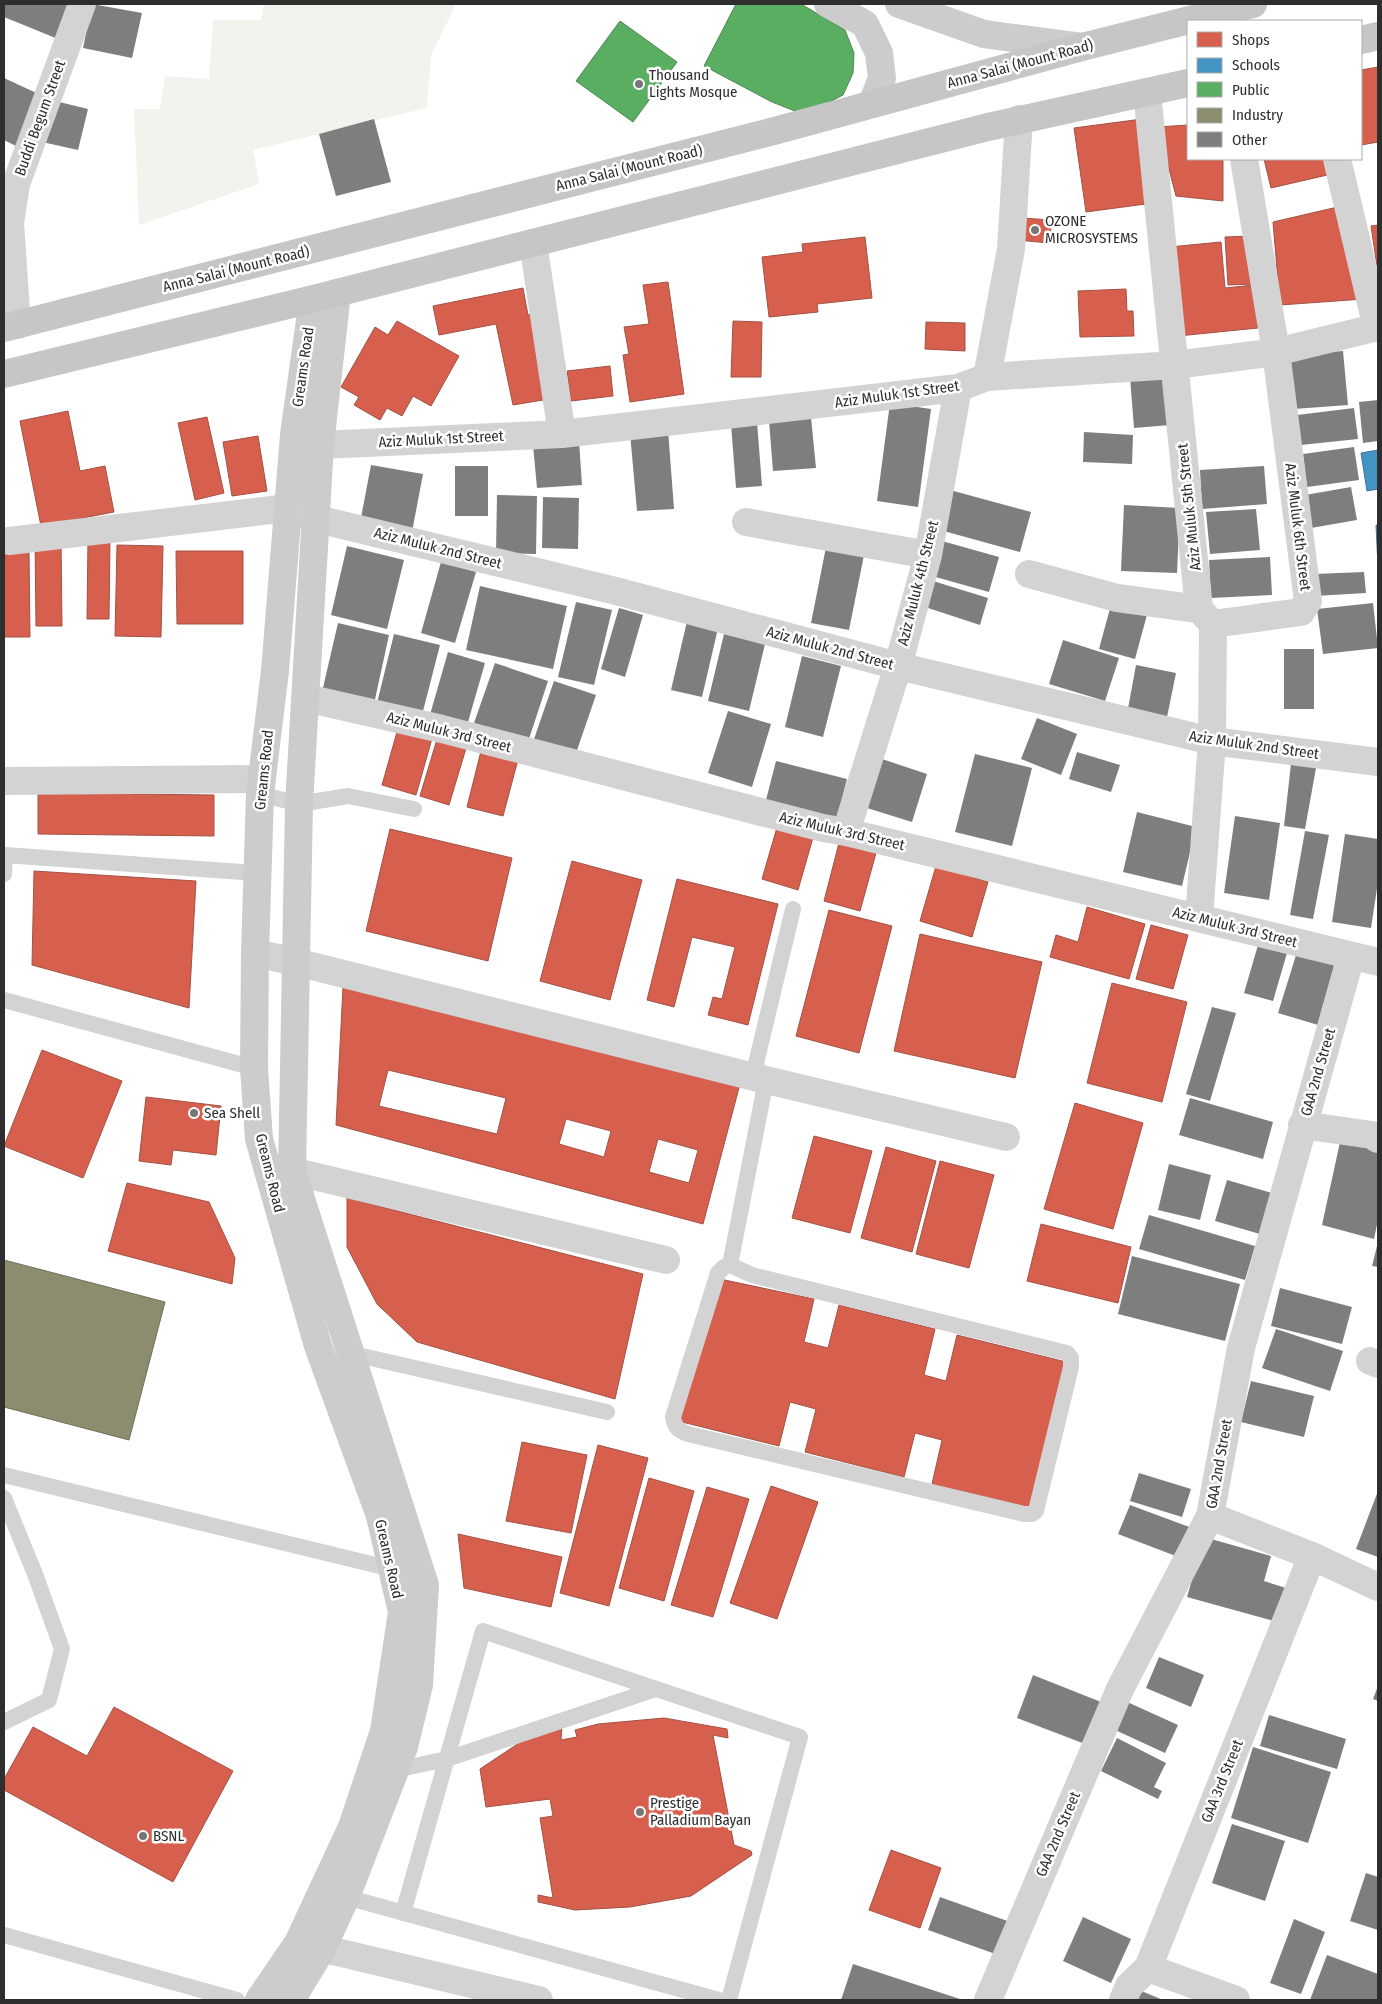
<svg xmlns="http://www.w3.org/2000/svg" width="1382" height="2004" font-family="'Fira Sans Condensed',sans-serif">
	<rect width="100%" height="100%" fill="#fff"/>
	<path fill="#f0f4ec" d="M 264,4 L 456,4 L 431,56 L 427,108 L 253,150 L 259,184 L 139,225 L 134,109 L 160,109 L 165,76 L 209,79 L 213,20 L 261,20 Z"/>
	<path fill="#d6604d" stroke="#a45144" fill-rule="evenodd" d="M 1378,67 L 1378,142 L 1361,145 L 1361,70 Z
		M 1142,119 L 1153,203 L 1086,212 L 1074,128 Z
		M 1188,125 L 1188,159 L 1223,159 L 1223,201 L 1176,196 L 1158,127 Z
		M 1264,159 L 1332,159 L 1336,173 L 1271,188 Z
		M 1342,206 L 1364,299 L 1280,305 L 1273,222 Z
		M 1021,218 L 1052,220 L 1049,243 L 1017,240 Z
		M 1378,225 L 1378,273 L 1371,226 Z
		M 1252,236 L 1255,284 L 1228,285 L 1225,237 Z
		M 865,237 L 872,298 L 817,304 L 818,312 L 769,317 L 762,257 L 803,252 L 802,244 Z
		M 1221,242 L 1225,288 L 1254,285 L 1258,328 L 1178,336 L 1169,247 Z
		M 668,282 L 684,394 L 630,402 L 623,355 L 629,354 L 624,327 L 649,324 L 643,285 Z
		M 523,288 L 528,315 L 538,313 L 549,399 L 513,405 L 496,324 L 439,335 L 433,306 Z
		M 1126,289 L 1127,311 L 1133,311 L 1134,336 L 1080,337 L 1078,291 Z
		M 397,321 L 459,356 L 431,406 L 413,396 L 402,416 L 387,408 L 380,420 L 354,405 L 359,397 L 341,387 L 375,327 L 388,335 Z
		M 733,321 L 762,322 L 761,377 L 731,377 Z
		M 926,322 L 965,323 L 965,351 L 925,349 Z
		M 610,366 L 613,396 L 571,401 L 567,371 Z
		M 68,411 L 80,471 L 105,466 L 114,512 L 41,526 L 20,421 Z
		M 207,417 L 224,493 L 195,500 L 178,423 Z
		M 258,436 L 267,491 L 232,496 L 223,442 Z
		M 88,538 L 110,539 L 109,619 L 87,619 Z
		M 35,539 L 61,539 L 62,626 L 36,626 Z
		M 117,545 L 163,546 L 161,637 L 115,636 Z
		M 176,551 L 243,551 L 243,624 L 177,624 Z
		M 4,552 L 29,552 L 30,637 L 4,637 Z
		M 399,725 L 433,735 L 416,795 L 382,785 Z
		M 438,736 L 467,745 L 449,805 L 420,796 Z
		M 482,747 L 519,756 L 503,816 L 467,807 Z
		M 132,787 L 132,794 L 214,795 L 214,836 L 38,834 L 38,793 Z
		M 778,824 L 814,834 L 798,890 L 762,879 Z
		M 390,829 L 512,858 L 488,961 L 366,931 Z
		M 839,843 L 876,853 L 860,911 L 824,901 Z
		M 572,861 L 642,880 L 610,1000 L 540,981 Z
		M 936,866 L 988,882 L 972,937 L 920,921 Z
		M 34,871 L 196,881 L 189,1008 L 32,965 Z
		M 677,879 L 778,904 L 748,1025 L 708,1015 L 713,997 L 722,999 L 735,947 L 692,937 L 674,1007 L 647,1000 Z
		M 1087,907 L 1145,924 L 1129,979 L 1050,957 L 1056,935 L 1078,942 Z
		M 829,910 L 892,926 L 859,1053 L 796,1036 Z
		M 1151,925 L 1188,935 L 1173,989 L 1136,979 Z
		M 920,934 L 1042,962 L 1015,1078 L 894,1051 Z
		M 1112,983 L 1187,1002 L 1162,1102 L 1087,1083 Z
		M 343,987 L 740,1084 L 703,1224 L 336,1125 ZM 388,1070 L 506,1098 L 497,1134 L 379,1106 ZM 566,1119 L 611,1131 L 604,1157 L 559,1144 ZM 658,1139 L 698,1150 L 689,1183 L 649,1172 Z
		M 42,1050 L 122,1081 L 83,1178 L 4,1146 Z
		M 146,1097 L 221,1106 L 216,1155 L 173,1150 L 171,1165 L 139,1161 Z
		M 1075,1103 L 1143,1123 L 1113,1229 L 1044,1209 Z
		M 814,1136 L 872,1151 L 850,1233 L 792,1218 Z
		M 886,1147 L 936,1161 L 912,1252 L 861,1238 Z
		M 940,1161 L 994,1175 L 969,1268 L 916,1254 Z
		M 127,1183 L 209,1202 L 235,1258 L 232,1284 L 108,1251 Z
		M 347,1198 L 643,1274 L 615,1399 L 417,1342 L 377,1304 L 347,1247 Z
		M 1041,1224 L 1131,1247 L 1118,1303 L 1027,1281 Z
		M 720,1279 L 814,1299 L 804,1342 L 828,1348 L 839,1305 L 935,1329 L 924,1375 L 946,1381 L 957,1335 L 1066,1362 L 1031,1508 L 932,1484 L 942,1440 L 915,1433 L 904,1477 L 805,1452 L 816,1409 L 790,1402 L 779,1446 L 678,1421 Z
		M 522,1442 L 587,1455 L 571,1533 L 506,1521 Z
		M 598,1445 L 648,1458 L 609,1606 L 560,1593 Z
		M 649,1478 L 694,1491 L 664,1601 L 619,1588 Z
		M 771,1486 L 818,1502 L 777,1619 L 730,1603 Z
		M 707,1487 L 749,1499 L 713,1617 L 671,1605 Z
		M 458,1534 L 562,1557 L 551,1607 L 464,1588 Z
		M 114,1707 L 233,1771 L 173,1882 L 4,1790 L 4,1779 L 33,1727 L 87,1756 Z
		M 664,1718 L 727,1729 L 728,1738 L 713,1735 L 734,1845 L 751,1851 L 752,1855 L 691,1896 L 630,1907 L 575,1910 L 538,1902 L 538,1895 L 553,1898 L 540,1818 L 553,1816 L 550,1799 L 486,1807 L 480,1769 L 519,1743 L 562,1726 L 561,1740 L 577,1737 L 575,1730 L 598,1724 Z
		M 891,1850 L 941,1868 L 920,1928 L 869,1910 Z"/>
	<path fill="#4393c3" stroke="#3d7596" d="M 1378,450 L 1378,489 L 1367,491 L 1361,453 Z
		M 1376,525 L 1378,525 L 1378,566 Z"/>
	<path fill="#5aae61" stroke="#4d8852" d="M 736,4 L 801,4 L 845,30 L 854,53 L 853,73 L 843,95 L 820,107 L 800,113 L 772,102 L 704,66 Z
		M 620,21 L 677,62 L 633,122 L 576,81 Z"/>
	<path fill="#8c8c6e" stroke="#70705b" d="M 4,1260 L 165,1302 L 129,1440 L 4,1407 Z"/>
	<path fill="#7e7e7e" d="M 4,4 L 72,4 L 58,39 L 4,17 Z
		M 92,4 L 142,13 L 132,58 L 83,48 Z
		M 4,78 L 43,96 L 18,147 L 4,140 Z
		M 51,100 L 88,109 L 78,150 L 42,142 Z
		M 374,119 L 391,182 L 336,196 L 319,134 Z
		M 1343,351 L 1348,405 L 1294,409 L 1290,355 Z
		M 1166,374 L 1170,425 L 1134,428 L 1130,377 Z
		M 1378,400 L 1378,441 L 1363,443 L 1359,402 Z
		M 890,403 L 931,409 L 918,507 L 877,501 Z
		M 1354,408 L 1358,439 L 1301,445 L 1297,415 Z
		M 811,417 L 816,468 L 773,471 L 769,421 Z
		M 757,422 L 762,486 L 736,488 L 731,424 Z
		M 668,430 L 674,509 L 637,511 L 630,433 Z
		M 1084,432 L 1133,435 L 1132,464 L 1083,462 Z
		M 579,441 L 582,485 L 537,488 L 533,445 Z
		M 1354,447 L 1359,480 L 1307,487 L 1303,454 Z
		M 371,465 L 423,474 L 412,532 L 360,523 Z
		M 455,466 L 488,466 L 488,516 L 455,516 Z
		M 1264,466 L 1267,504 L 1202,509 L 1200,470 Z
		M 1351,487 L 1357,520 L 1311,528 L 1305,495 Z
		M 950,490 L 1031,512 L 1020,552 L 940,530 Z
		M 497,495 L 537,496 L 536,554 L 496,553 Z
		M 543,497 L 579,498 L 578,549 L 542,548 Z
		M 1124,505 L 1180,508 L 1177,573 L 1121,571 Z
		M 1256,509 L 1260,550 L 1210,554 L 1206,512 Z
		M 942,541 L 999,557 L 989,592 L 932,576 Z
		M 827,542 L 865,550 L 849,630 L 811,623 Z
		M 347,546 L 404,560 L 387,629 L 331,615 Z
		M 1270,557 L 1272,595 L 1211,598 L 1209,560 Z
		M 441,562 L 476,572 L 455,643 L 421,633 Z
		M 1364,572 L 1366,593 L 1315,596 L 1314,574 Z
		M 933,581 L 988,598 L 980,625 L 925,607 Z
		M 480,586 L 567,606 L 553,669 L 466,650 Z
		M 1112,601 L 1148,611 L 1135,659 L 1099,649 Z
		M 576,602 L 612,610 L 594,685 L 558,677 Z
		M 1373,603 L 1378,648 L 1323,654 L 1317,609 Z
		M 619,608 L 643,615 L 625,677 L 601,669 Z
		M 688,617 L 719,624 L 702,697 L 671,690 Z
		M 338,623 L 389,635 L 374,704 L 322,692 Z
		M 394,634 L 440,645 L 422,715 L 377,703 Z
		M 724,634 L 765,644 L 749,711 L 708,701 Z
		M 1063,640 L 1119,658 L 1105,701 L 1049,684 Z
		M 1284,649 L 1314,649 L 1314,709 L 1284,709 Z
		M 448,652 L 485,663 L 466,729 L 429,718 Z
		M 802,656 L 841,666 L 823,737 L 785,727 Z
		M 495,663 L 548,681 L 528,742 L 474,723 Z
		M 1136,665 L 1176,673 L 1166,722 L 1127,714 Z
		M 554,681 L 596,695 L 575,756 L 533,742 Z
		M 728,711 L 771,724 L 752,787 L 708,773 Z
		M 1037,718 L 1077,734 L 1061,775 L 1021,759 Z
		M 1077,752 L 1120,765 L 1111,792 L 1069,779 Z
		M 975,754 L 1032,768 L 1012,846 L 955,832 Z
		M 882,759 L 927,774 L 912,822 L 867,808 Z
		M 776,761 L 847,779 L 837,818 L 766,800 Z
		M 1291,764 L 1316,768 L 1305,829 L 1284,826 Z
		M 1137,812 L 1196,827 L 1182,886 L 1123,872 Z
		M 1235,816 L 1280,823 L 1269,900 L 1224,893 Z
		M 1305,831 L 1329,835 L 1313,919 L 1290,915 Z
		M 1345,834 L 1378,839 L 1378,882 L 1371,928 L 1332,922 Z
		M 1258,945 L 1287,953 L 1273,1001 L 1244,993 Z
		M 1297,952 L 1336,964 L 1318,1025 L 1278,1013 Z
		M 1212,1007 L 1236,1013 L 1210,1101 L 1186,1094 Z
		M 1190,1098 L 1273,1122 L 1263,1159 L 1179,1135 Z
		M 1340,1142 L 1378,1149 L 1378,1220 L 1374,1239 L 1322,1225 Z
		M 1169,1164 L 1211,1175 L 1200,1220 L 1158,1210 Z
		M 1227,1180 L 1272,1193 L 1260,1234 L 1215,1221 Z
		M 1149,1215 L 1255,1246 L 1245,1280 L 1139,1249 Z
		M 1378,1242 L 1378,1267 L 1372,1266 Z
		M 1132,1256 L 1240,1284 L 1225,1341 L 1118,1314 Z
		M 1280,1288 L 1352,1307 L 1342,1344 L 1271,1326 Z
		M 1276,1329 L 1343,1351 L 1330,1391 L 1262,1368 Z
		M 1251,1381 L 1314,1396 L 1304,1437 L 1241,1422 Z
		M 1139,1473 L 1191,1489 L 1182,1517 L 1130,1501 Z
		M 1378,1491 L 1378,1557 L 1356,1549 Z
		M 1130,1505 L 1192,1528 L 1181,1558 L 1118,1534 Z
		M 1204,1537 L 1271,1556 L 1264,1581 L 1286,1588 L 1277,1622 L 1187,1597 Z
		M 1159,1657 L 1204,1675 L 1191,1707 L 1146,1688 Z
		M 1033,1675 L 1101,1702 L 1085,1744 L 1017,1718 Z
		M 1378,1686 L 1378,1701 L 1373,1699 Z
		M 1125,1701 L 1178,1725 L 1165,1753 L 1113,1729 Z
		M 1269,1715 L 1346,1739 L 1337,1769 L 1260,1746 Z
		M 1117,1738 L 1166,1763 L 1154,1787 L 1162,1791 L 1158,1799 L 1101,1771 Z
		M 1253,1747 L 1331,1772 L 1308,1843 L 1231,1818 Z
		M 1232,1824 L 1285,1841 L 1265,1901 L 1212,1883 Z
		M 1366,1873 L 1378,1877 L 1378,1930 L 1350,1921 Z
		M 940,1897 L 1013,1923 L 1001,1956 L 928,1930 Z
		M 1083,1917 L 1131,1939 L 1111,1983 L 1063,1961 Z
		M 1294,1919 L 1325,1932 L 1301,1994 L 1270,1983 Z
		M 1327,1955 L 1378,1974 L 1378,2000 L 1310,2000 Z
		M 853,1964 L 963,2000 L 841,2000 Z
		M 1139,1990 L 1163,2000 L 1134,2000 Z"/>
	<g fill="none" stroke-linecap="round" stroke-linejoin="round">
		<path stroke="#d3d3d3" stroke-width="16" d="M 260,794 L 299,804 L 348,796 L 414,809
			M 4,874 L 5,855 L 257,873
			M 4,1000 L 254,1068
			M 753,1076 L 793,909
			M 730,1265 L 724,1267 L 718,1273 L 673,1417 C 675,1428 678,1430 688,1434 L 1024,1514 L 1032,1514 L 1036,1511 L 1071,1367 L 1071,1358 L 1067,1353 L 752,1275 L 730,1265 L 766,1080
			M 349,1353 L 607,1412
			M 4,1475 L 392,1569
			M 4,1498 L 35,1574 L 62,1649 L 49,1700 L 4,1722
			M 395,1770 L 447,1759 L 656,1689
			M 346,1897 L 719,2000
			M 403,1913 L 483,1631 L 800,1737 L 729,2000
			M 4,1935 L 237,2000"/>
		<path stroke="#d3d3d3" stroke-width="28" d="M 1147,92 L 1199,609 L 1213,624 L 1212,741 L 1199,918
			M 1337,159 L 1377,328
			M 533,243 L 562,434
			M 17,325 L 10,223 L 16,184 L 82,4
			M 987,377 L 1011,249 L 1019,119
			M 320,445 L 562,434 L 958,388 L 987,377 L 1175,365 L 1276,352 L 1378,327
			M 746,522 L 928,555
			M 9,541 L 288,508 L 317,519 L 616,591 L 898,666 L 1212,741 L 1378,762
			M 1029,574 L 1117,598 L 1199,609
			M 1213,624 L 1301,612 L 1308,601 L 1276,352 L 1244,159
			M 306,698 L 442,729 L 823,828 L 846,832 L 1378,962
			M 4,781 L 261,779
			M 846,832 L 898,666 L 928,555 L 958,388
			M 255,953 L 296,962 L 766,1080 L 1006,1137
			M 1302,1125 L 1372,1135 L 1378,1139
			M 292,1171 L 666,1260
			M 1370,1361 L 1378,1364
			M 1210,1516 L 1312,1556 L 1378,1587
			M 299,1943 L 539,2000
			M 1148,1968 L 1236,2000
			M 988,2000 L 1120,1689 L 1210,1516 L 1241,1348 L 1351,956
			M 1123,2000 L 1129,1986 L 1148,1968 L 1312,1556"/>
		<path stroke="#ccc" stroke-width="28" d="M 828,4 L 865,24 L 879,53 L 882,78 L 872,104
			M 899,4 L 984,34 L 1082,47
			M 259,2000 L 298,1943 L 352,1827 L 384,1731 L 402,1612 L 380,1516 L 318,1346 L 259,1139 L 254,1068 L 255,953 L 260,794 L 275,671 L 294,435 L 313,299
			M 291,2000 L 322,1949 L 346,1897 L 404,1747 L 419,1685 L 425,1585 L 292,1171 L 299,804 L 320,445 L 337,293"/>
		<path stroke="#c6c6c6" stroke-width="28" d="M 1361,40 L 1378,36
			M 4,328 L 778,130 L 1082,47 L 1253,4
			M 4,374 L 313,299 L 988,127 L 1188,83"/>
	</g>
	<g fill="#777" stroke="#fff" stroke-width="2">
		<circle cx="639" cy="84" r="5"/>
		<circle cx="1035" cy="230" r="5"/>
		<circle cx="194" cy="1113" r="5"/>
		<circle cx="640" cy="1812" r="5"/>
		<circle cx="143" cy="1836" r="5"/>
	</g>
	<g text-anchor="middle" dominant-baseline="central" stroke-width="5" stroke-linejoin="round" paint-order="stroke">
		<g font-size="15" fill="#2e2e2e" stroke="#fff">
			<text transform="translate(1020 64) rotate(-15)">Anna Salai (Mount Road)</text>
			<text transform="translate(40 118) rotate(-70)">Buddi Begum Street</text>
			<text transform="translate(629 168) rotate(-14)">Anna Salai (Mount Road)</text>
			<text transform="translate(236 269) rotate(-14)">Anna Salai (Mount Road)</text>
			<text transform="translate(303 367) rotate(-82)">Greams Road</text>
			<text transform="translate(897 394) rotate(-8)">Aziz Muluk 1st Street</text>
			<text transform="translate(441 439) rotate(-3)">Aziz Muluk 1st Street</text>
			<text transform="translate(1189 507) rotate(-96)">Aziz Muluk 5th Street</text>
			<text transform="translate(1298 527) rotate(83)">Aziz Muluk 6th Street</text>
			<text transform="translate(438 548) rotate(14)">Aziz Muluk 2nd Street</text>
			<text transform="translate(918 583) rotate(-76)">Aziz Muluk 4th Street</text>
			<text transform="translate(830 648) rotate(15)">Aziz Muluk 2nd Street</text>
			<text transform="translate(449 732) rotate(14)">Aziz Muluk 3rd Street</text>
			<text transform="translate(1254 745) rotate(8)">Aziz Muluk 2nd Street</text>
			<text transform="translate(264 770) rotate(-84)">Greams Road</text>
			<text transform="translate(842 831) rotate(13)">Aziz Muluk 3rd Street</text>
			<text transform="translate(1235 927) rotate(14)">Aziz Muluk 3rd Street</text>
			<text transform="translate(1318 1072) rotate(-74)">GAA 2nd Street</text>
			<text transform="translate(270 1173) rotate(76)">Greams Road</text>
			<text transform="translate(1219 1464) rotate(-80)">GAA 2nd Street</text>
			<text transform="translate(389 1559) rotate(77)">Greams Road</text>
			<text transform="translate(1222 1781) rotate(-68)">GAA 3rd Street</text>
			<text transform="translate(1058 1834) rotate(-67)">GAA 2nd Street</text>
		</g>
		<g font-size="15" fill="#2e2e2e" stroke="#fff" text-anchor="start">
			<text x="649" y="75">Thousand<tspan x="649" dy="17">Lights Mosque</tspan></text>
			<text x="1045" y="221">OZONE<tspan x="1045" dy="17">MICROSYSTEMS</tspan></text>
			<text x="204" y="1113">Sea Shell</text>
			<text x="650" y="1803">Prestige<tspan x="650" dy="17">Palladium Bayan</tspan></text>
			<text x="153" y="1836">BSNL</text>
		</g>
	</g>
	<rect width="1382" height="2004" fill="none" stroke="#2e2e2e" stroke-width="10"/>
	<rect x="1187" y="20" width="175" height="140" fill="#ffffff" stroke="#ababab"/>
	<rect x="1197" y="32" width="25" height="15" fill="#d6604d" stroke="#ababab"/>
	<text x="1232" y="45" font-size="15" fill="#2e2e2e">Shops</text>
	<rect x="1197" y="58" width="25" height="15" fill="#4393c3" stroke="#ababab"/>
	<text x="1232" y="70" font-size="15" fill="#2e2e2e">Schools</text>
	<rect x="1197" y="82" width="25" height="15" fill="#5aae61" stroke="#ababab"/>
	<text x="1232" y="95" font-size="15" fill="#2e2e2e">Public</text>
	<rect x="1197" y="108" width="25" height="15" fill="#8c8c6e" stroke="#ababab"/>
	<text x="1232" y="120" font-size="15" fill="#2e2e2e">Industry</text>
	<rect x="1197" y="132" width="25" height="15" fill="#7e7e7e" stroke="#ababab"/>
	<text x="1232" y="145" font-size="15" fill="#2e2e2e">Other</text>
</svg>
